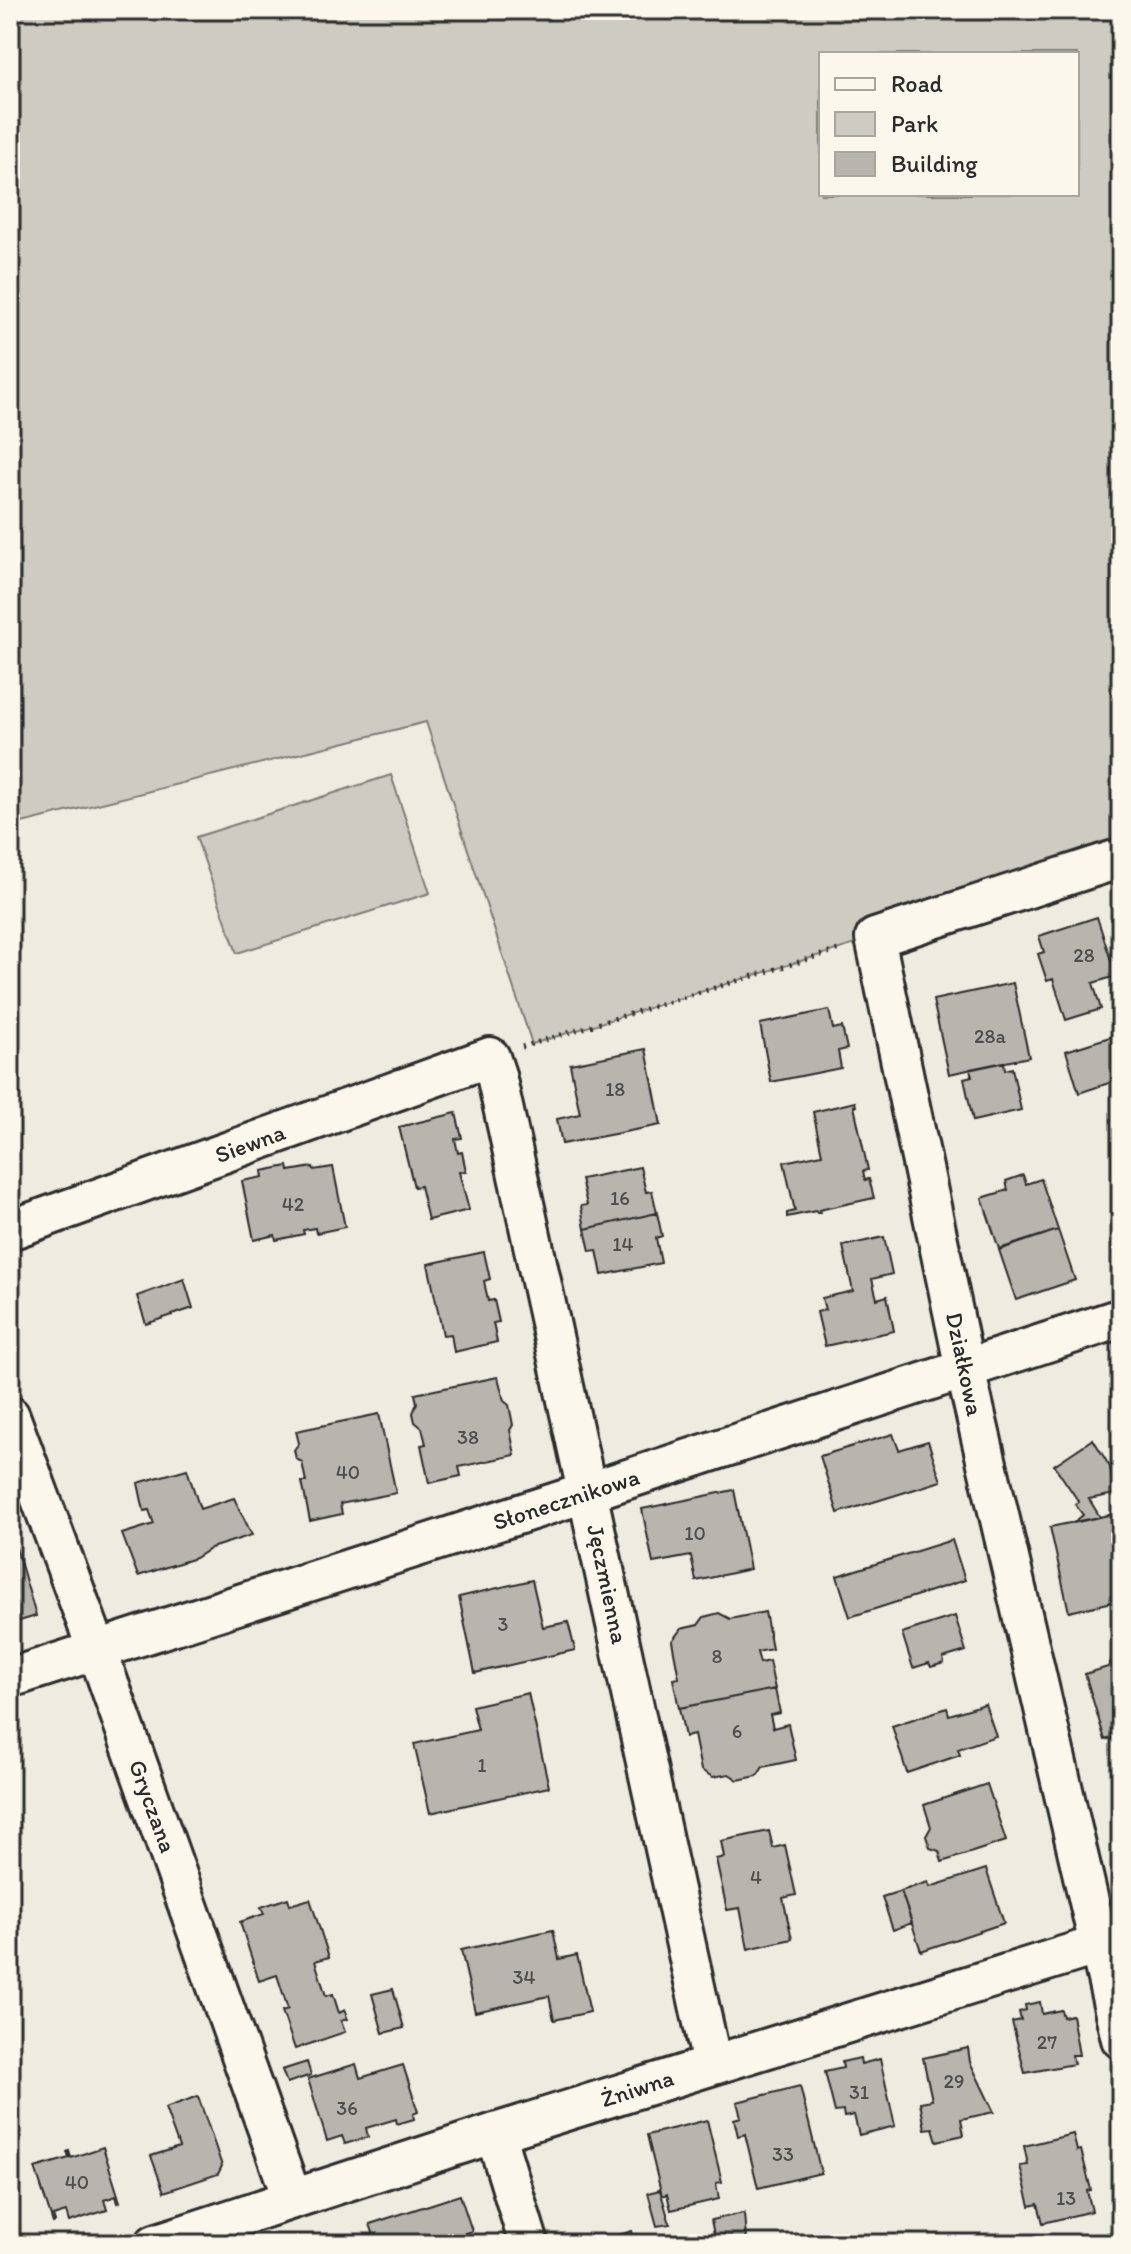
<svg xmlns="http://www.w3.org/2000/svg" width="1131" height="2254" font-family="Itim,sans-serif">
	<rect width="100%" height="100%" fill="#eeebe0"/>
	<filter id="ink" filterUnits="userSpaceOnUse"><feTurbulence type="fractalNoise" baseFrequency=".0125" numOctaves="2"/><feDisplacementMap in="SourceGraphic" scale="16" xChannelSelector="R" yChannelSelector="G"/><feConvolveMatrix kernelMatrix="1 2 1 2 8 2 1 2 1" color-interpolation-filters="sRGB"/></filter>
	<g filter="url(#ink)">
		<path fill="#cecbc2" stroke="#7c7b76" stroke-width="2" fill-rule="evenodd" d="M 10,10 L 1121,10 L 1121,858 L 875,938 L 532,1044 L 426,722 L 10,826 ZM 821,54 L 1077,54 L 1077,194 L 821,194 Z
			M 391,775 L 430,893 L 237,953 L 196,837 Z"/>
		<path fill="#b8b5ae" stroke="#2b2b2b" stroke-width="2" d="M 1097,917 L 1116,976 L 1093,983 L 1101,1009 L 1066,1020 L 1053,979 L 1047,981 L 1038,954 L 1044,952 L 1039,936 Z
			M 1013,983 L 1029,1057 L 949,1074 L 933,1000 Z
			M 829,1010 L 833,1029 L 842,1027 L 847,1049 L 838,1051 L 841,1068 L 771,1082 L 760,1024 Z
			M 1113,1036 L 1121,1060 L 1121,1079 L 1079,1093 L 1066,1051 Z
			M 646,1049 L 661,1125 L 562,1144 L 557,1119 L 580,1114 L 570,1064 Z
			M 1004,1062 L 1005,1070 L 1012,1068 L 1021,1110 L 973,1121 L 964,1078 L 972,1076 L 970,1069 Z
			M 855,1102 L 856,1106 L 854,1106 L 868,1170 L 863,1171 L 865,1180 L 869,1179 L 874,1198 L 819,1210 L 820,1213 L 817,1213 L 816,1211 L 787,1217 L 787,1213 L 795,1211 L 784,1162 L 822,1154 L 813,1112 Z
			M 456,1113 L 462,1138 L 455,1139 L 458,1153 L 462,1152 L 466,1171 L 459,1172 L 469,1210 L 428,1220 L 420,1186 L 414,1187 L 399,1127 Z
			M 288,1166 L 289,1171 L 313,1167 L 314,1170 L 333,1167 L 345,1227 L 316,1233 L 315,1228 L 303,1230 L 304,1234 L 276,1240 L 275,1235 L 254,1240 L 242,1181 L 263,1177 L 262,1171 Z
			M 640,1167 L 646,1192 L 652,1191 L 657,1213 L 585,1229 L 581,1206 L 587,1205 L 581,1179 Z
			M 1023,1175 L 1026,1184 L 1041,1179 L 1058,1230 L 999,1249 L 982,1198 L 1008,1190 L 1006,1181 Z
			M 657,1213 L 662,1236 L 656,1238 L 661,1263 L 602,1275 L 597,1250 L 590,1251 L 585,1229 Z
			M 1058,1230 L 1075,1280 L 1016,1300 L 999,1250 Z
			M 884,1237 L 892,1274 L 872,1279 L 877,1299 L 887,1296 L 894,1331 L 825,1346 L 817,1312 L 825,1310 L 822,1298 L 853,1291 L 843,1246 Z
			M 484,1252 L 490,1279 L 484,1281 L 488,1301 L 494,1300 L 499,1322 L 493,1323 L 497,1342 L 454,1352 L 451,1334 L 443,1335 L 428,1264 Z
			M 184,1279 L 193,1308 L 146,1324 L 137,1296 Z
			M 498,1377 L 504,1401 L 509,1405 L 513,1425 L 510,1430 L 515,1455 L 459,1467 L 461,1476 L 429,1483 L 421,1445 L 426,1444 L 422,1428 L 415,1422 L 413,1413 L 417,1403 L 415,1394 Z
			M 379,1414 L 396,1493 L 340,1504 L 342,1514 L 310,1521 L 302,1482 L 306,1482 L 302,1462 L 296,1459 L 294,1450 L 299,1443 L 296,1431 Z
			M 893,1434 L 899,1450 L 928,1441 L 941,1481 L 838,1513 L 820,1456 Z
			M 1093,1439 L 1110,1467 L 1115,1494 L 1089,1499 L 1100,1517 L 1073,1523 L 1083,1515 L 1075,1504 L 1079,1502 L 1054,1465 Z
			M 187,1469 L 200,1509 L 234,1498 L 252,1535 L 211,1548 L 195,1558 L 138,1576 L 122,1534 L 154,1524 L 149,1510 L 144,1511 L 138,1483 Z
			M 734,1490 L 750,1569 L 696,1581 L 691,1556 L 653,1563 L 642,1509 Z
			M 1119,1513 L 1121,1522 L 1121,1600 L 1069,1612 L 1050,1527 Z
			M 952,1540 L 965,1580 L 850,1617 L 837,1576 Z
			M 15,1544 L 36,1616 L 10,1624 L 10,1546 Z
			M 532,1580 L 543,1627 L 568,1622 L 575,1650 L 475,1673 L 459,1597 Z
			M 765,1612 L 772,1649 L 757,1652 L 760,1663 L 769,1661 L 775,1689 L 679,1708 L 673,1679 L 679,1678 L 672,1641 L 681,1629 L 698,1625 L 704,1617 L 719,1613 L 730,1619 Z
			M 955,1616 L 966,1651 L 943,1658 L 944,1663 L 931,1667 L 929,1663 L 913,1668 L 902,1633 Z
			M 1113,1657 L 1121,1661 L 1121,1735 L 1105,1740 L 1085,1674 L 1108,1667 Z
			M 775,1689 L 780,1713 L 770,1715 L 773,1728 L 788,1724 L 796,1760 L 763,1767 L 757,1776 L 738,1780 L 729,1774 L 713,1777 L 701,1770 L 694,1735 L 685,1737 L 679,1708 Z
			M 528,1693 L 549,1787 L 430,1813 L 414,1744 L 478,1730 L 472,1706 Z
			M 985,1704 L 996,1736 L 958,1749 L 960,1755 L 907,1773 L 892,1726 L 947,1708 L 949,1715 Z
			M 987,1784 L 1006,1841 L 942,1862 L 939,1851 L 930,1848 L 926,1836 L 931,1827 L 924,1805 Z
			M 769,1831 L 773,1848 L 785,1845 L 796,1895 L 783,1898 L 792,1939 L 748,1949 L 740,1908 L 727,1910 L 716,1859 L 724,1857 L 721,1841 Z
			M 986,1869 L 1004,1923 L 921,1951 L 901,1891 L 928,1882 L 930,1887 Z
			M 901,1891 L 912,1923 L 893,1930 L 882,1897 Z
			M 288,1898 L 290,1905 L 310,1899 L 329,1957 L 315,1961 L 326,1996 L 333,1994 L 339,2013 L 345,2010 L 347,2019 L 341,2021 L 345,2032 L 295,2049 L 282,2011 L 288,2009 L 277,1975 L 259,1981 L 240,1922 L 264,1914 L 261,1907 Z
			M 553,1930 L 559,1959 L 577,1955 L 590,2012 L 554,2020 L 549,1996 L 475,2012 L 461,1950 Z
			M 393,1989 L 404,2028 L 383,2033 L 372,1994 Z
			M 1040,2002 L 1042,2014 L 1061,2010 L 1063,2017 L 1072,2015 L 1079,2055 L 1072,2055 L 1074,2064 L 1025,2073 L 1012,2022 L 1021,2020 L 1019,2012 L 1026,2010 L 1025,2005 Z
			M 968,2048 L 970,2062 L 994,2112 L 961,2119 L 964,2135 L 937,2141 L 933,2128 L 925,2129 L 920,2102 L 932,2100 L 923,2058 Z
			M 860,2058 L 861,2064 L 880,2059 L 895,2126 L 859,2135 L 854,2115 L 844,2117 L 843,2111 L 835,2112 L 825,2072 L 843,2068 L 842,2062 Z
			M 307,2062 L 311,2075 L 287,2083 L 282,2070 Z
			M 356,2064 L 360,2078 L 403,2065 L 418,2112 L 413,2114 L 414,2119 L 397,2124 L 396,2119 L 366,2128 L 368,2137 L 345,2144 L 342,2136 L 327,2141 L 308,2079 Z
			M 800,2086 L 821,2173 L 758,2188 L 745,2134 L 738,2136 L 734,2119 L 741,2117 L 737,2102 Z
			M 198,2096 L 222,2166 L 218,2174 L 164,2192 L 151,2156 L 179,2147 L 165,2108 Z
			M 707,2120 L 722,2182 L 716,2183 L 719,2199 L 671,2210 L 667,2194 L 662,2196 L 647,2135 Z
			M 1073,2134 L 1077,2151 L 1081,2150 L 1091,2190 L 1087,2191 L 1092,2211 L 1043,2223 L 1038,2204 L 1030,2206 L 1020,2166 L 1028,2165 L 1024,2146 Z
			M 103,2147 L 120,2202 L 118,2203 L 116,2196 L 104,2200 L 107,2210 L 69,2222 L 66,2212 L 53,2216 L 55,2222 L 53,2223 L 35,2168 L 69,2158 L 67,2152 L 69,2151 L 71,2158 Z
			M 660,2190 L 670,2224 L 657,2226 L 648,2193 Z
			M 460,2195 L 472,2231 L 459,2235 L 461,2244 L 377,2244 L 370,2224 Z
			M 744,2213 L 746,2239 L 716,2244 L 711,2220 Z
			M 632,2231 L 635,2242 L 648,2239 L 649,2244 L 589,2244 Z
			M 1112,2232 L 1114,2241 L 1121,2239 L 1121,2244 L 1091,2244 L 1089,2238 Z"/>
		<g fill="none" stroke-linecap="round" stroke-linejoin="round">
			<defs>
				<path id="street" d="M 1121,858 L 875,938 L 965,1369 L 1121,2039
					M 10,1230 L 490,1057 L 496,1075 L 712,2064
					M 10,1416 L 97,1650 L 292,2198
					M 10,1678 L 588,1492 L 1121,1318
					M 495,2133 L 529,2244
					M 155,2244 L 495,2133 L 1121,1938"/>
			</defs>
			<use href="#street" stroke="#2b2b2b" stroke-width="44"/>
			<path stroke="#2b2b2b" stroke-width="5" stroke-dasharray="2 6" stroke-linecap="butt" d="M 522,1047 L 841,949"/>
			<use href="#street" stroke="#fbf7ec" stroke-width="38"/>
		</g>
	</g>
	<g text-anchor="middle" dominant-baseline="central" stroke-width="7" stroke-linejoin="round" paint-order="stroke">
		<g font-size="20" fill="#4e4e4c">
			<text x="1084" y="955">28</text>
			<text x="990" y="1036">28a</text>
			<text x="615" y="1089">18</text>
			<text x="620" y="1198">16</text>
			<text x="293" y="1204">42</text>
			<text x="623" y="1244">14</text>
			<text x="468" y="1437">38</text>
			<text x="348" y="1472">40</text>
			<text x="695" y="1533">10</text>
			<text x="503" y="1624">3</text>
			<text x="717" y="1656">8</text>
			<text x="737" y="1731">6</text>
			<text x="482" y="1765">1</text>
			<text x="756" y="1877">4</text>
			<text x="524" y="1977">34</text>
			<text x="1047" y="2042">27</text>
			<text x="954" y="2081">29</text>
			<text x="859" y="2092">31</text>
			<text x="347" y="2108">36</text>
			<text x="783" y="2154">33</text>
			<text x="77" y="2182">40</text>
			<text x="1066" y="2198">13</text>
		</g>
		<g font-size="24" fill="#2b2b2b" stroke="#fbf7ec">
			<text transform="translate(250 1143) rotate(-20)">Siewna</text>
			<text transform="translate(965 1364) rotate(78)">Działkowa</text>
			<text transform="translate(566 1499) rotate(-18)">Słonecznikowa</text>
			<text transform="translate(608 1584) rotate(78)">Jęczmienna</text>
			<text transform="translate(153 1806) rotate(70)">Gryczana</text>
			<text transform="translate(637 2088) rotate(-18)">Żniwna</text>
		</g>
	</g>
	<rect width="1131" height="2254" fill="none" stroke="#fbf7ec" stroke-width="40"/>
	<rect x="20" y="20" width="1091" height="2214" fill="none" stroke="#2b2b2b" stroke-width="3" filter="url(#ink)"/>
	<rect x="819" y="52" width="260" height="144" fill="#fbf7ec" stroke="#a8a59f" stroke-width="2"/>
	<rect x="835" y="78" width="40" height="12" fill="#fbf7ec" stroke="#a8a59f" stroke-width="2"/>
	<text x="891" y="92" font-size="24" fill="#2b2b2b">Road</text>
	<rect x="835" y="112" width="40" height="24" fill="#cecbc2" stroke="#a8a59f" stroke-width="2"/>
	<text x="891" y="132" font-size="24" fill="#2b2b2b">Park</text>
	<rect x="835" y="152" width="40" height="24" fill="#b8b5ae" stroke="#a8a59f" stroke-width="2"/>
	<text x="891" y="172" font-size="24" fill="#2b2b2b">Building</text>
</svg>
